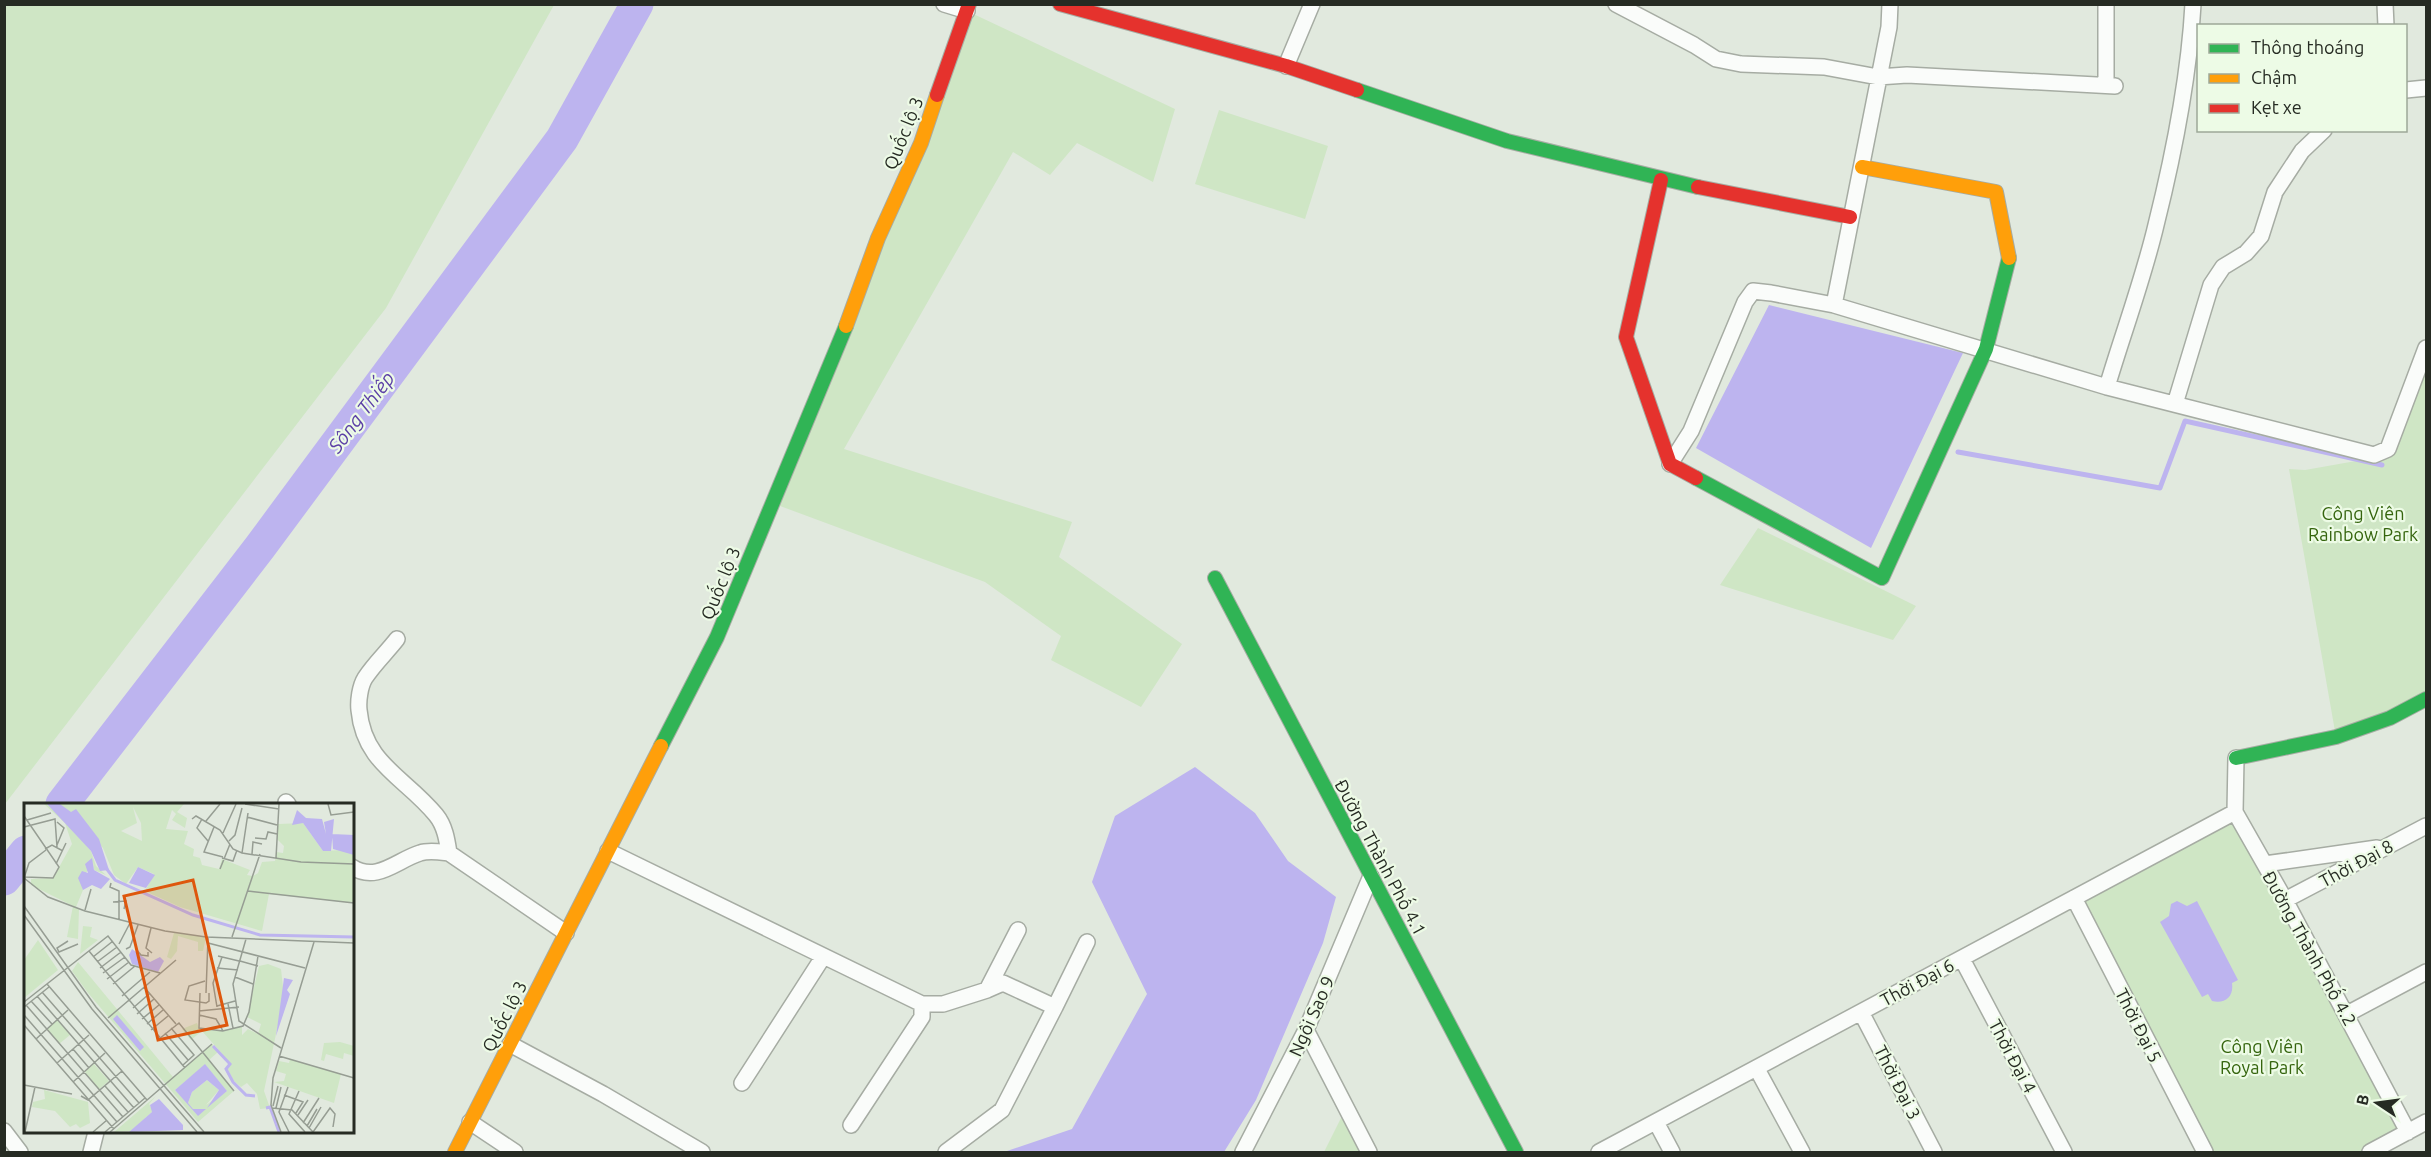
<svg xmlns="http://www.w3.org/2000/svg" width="2431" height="1157" font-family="Ubuntu,sans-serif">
	<rect width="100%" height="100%" fill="#e1e9de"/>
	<path fill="#cfe6c5" d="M 5,4 L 554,5 L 386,308 L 5,804 Z
		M 967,11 L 1175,109 L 1153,182 L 1077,143 L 1050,175 L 1013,152 L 844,449 L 1072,522 L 1059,557 L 1182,644 L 1141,707 L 1051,660 L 1061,636 L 985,582 L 772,503 Z
		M 1219,110 L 1328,146 L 1305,219 L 1195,184 Z
		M 2426,344 L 2426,699 L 2336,737 L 2289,469 L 2305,470 L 2384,456 Z
		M 1758,528 L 1916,606 L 1893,640 L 1720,585 Z
		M 2235,812 L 2408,1132 L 2370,1152 L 2205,1152 L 2074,898 Z
		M 1346,1108 L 1369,1152 L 1324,1152 Z"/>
	<path fill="#bdb4ef" d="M 1769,305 L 1963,353 L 1871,548 L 1696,448 Z
		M 1195,767 L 1255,813 L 1288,861 L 1336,897 L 1323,943 L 1256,1100 L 1224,1152 L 1004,1152 L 1072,1129 L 1147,994 L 1092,882 L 1115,816 Z
		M 2177,901 L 2187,906 L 2197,901 L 2238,980 L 2232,983 C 2234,997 2225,1004 2212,1001 L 2208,994 L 2202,997 L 2160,922 L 2169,916 L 2171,904 Z"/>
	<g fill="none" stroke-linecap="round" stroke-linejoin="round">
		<path stroke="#bdb4ef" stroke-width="5" d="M 1958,452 L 2160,488 L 2185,421 L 2382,465"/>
		<path stroke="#bdb4ef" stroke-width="33" d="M 62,804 L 260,547 L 562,139 L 637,4
			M 4,879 L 26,852"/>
		<defs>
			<path id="street" d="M 944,4 L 967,11
				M 1616,4 L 1694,45 L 1716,59 L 1741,64 L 1824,67 L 1878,77 L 1907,75 L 2115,86
				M 2385,4 L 2386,26
				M 1286,66 L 1312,4
				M 2106,85 L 2106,4
				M 2406,90 L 2426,88
				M 1834,305 L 2107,387 L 2374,455 L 2388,449 L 2426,348
				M 2107,387 C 2123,333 2143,280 2156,225 C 2174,153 2189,78 2193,4
				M 2175,404 L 2211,285 L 2223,267 L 2246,253 L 2261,236 L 2275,192 L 2302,151 L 2324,130
				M 1670,464 L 1691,431 L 1745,302 L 1753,291 L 1771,293 L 1834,305 L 1889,27 L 1890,4
				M 397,639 C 387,652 374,664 365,678 C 360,686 358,701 359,710 C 364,764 405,777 436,815 C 445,826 447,840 449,853
				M 2236,758 L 2235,812 L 2285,900 L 2408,1132
				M 286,802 L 288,804
				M 608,851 L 922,1004 L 943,1004 L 987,990 L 1018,930
				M 2265,864 L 2377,848
				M 352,867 C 377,883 397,860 420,853 C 429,850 440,852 449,853 L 566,933
				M 2074,898 L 2205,1152
				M 2285,900 L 2426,826
				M 1962,959 L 2064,1152
				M 1055,1007 L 1087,942
				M 1861,1012 L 1934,1152
				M 2347,1014 L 2426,972
				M 1306,1030 L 1369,1152
				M 510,1044 L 603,1094 L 702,1152
				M 1757,1069 L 1802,1152
				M 742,1083 L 823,957
				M 470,1122 L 515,1152
				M 1656,1122 L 1672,1152
				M 851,1125 L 922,1017 L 922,1004
				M 4,1131 L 20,1152
				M 91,1152 L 96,1132
				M 946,1152 L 1002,1110 L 1055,1007 L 1003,983 L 987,990
				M 1243,1152 L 1306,1030 L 1371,876
				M 1599,1152 L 2235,812
				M 2370,1152 L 2426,1122"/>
			<path id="fast" d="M 1357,90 L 1507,141 L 1698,187
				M 1696,478 L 1882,578 L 1986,349 L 2009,258
				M 1215,578 L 1516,1152
				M 661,746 L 717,637 L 846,326
				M 2236,758 L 2336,737 L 2390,718 L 2426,699"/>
			<path id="slow" d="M 1862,167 L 1996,192 L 2009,258
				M 846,326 L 878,238 L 921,143 L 937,95
				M 455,1152 L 661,746"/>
			<path id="jam" d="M 1060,4 L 1286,66 L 1357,90
				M 937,95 L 969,4
				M 1661,180 L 1626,337 L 1670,464 L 1696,478
				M 1698,187 L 1850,217"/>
		</defs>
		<use href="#street" stroke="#a6aca3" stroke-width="18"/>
		<use href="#fast" stroke="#a6aca3" stroke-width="16"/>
		<use href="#slow" stroke="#a6aca3" stroke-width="16"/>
		<use href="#jam" stroke="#a6aca3" stroke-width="16"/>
		<use href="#street" stroke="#fafcfa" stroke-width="15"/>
		<use href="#fast" stroke="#30b455" stroke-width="14"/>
		<use href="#slow" stroke="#ff9f0a" stroke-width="14"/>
		<use href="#jam" stroke="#e5322d" stroke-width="14"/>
	</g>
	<g text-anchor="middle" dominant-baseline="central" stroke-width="4.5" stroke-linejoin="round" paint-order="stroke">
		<g font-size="18" fill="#262b23" stroke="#edfbe6">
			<text transform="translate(903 133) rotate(-68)">Quốc lộ 3</text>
			<text transform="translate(720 583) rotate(-68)">Quốc lộ 3</text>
			<text transform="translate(1381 857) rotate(62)">Đường Thành Phố 4.1</text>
			<text transform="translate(2356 863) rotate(-28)">Thời Đại 8</text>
			<text transform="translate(2310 948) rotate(61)">Đường Thành Phố 4.2</text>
			<text transform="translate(1917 982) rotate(-28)">Thời Đại 6</text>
			<text transform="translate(504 1016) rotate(-63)">Quốc lộ 3</text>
			<text transform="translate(1311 1016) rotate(-66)">Ngôi Sao 9</text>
			<text transform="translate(2139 1025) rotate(63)">Thời Đại 5</text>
			<text transform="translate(2013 1056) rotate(62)">Thời Đại 4</text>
			<text transform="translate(1898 1082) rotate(63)">Thời Đại 3</text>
		</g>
		<g font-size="18" fill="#35650e" stroke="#edfbe6">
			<text x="2363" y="513">Công Viên<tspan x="2363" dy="21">Rainbow Park</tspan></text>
			<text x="2262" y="1046">Công Viên<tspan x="2262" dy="21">Royal Park</tspan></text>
		</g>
		<g font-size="20" font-style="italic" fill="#5c40a6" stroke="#edfbe6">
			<text transform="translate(361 412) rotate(-53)">Sông Thiếp</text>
		</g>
	</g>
	<g transform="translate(24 803)">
		<rect width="330" height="330" fill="#e1e9de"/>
		<path d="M 20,1 L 23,1 L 48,25 L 67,48 L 72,63 L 82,72 L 70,67 L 69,59 L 57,78 L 59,87 L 52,104 L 55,106 L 54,136 L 43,134 L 49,103 L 7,82 L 7,76 L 29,75 L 48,41 L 41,20 ZM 36,1 L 160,1 L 153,9 L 163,15 L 161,25 L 148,17 L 152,11 L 148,7 L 142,26 L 164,28 L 160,41 L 170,46 L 169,53 L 176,55 L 178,62 L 195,66 L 198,56 L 226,67 L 223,72 L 229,73 L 234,70 L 238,59 L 251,58 L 252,49 L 259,50 L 260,43 L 253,36 L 254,21 L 279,20 L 299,48 L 319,47 L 330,52 L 330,100 L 245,91 L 238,128 L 156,104 L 121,88 L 130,71 L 114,64 L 102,81 L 90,72 L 79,45 ZM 109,4 L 117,20 L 118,38 L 97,28 L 113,20 ZM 59,123 L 68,124 L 66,134 L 74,137 L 56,151 ZM 150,130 L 182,134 L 179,148 L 174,148 L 174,139 L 154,133 L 153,148 L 147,156 L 143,154 ZM 14,137 L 34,167 L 0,195 L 0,157 ZM 54,159 L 149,274 L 188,241 L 194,249 L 185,257 L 210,288 L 174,319 L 64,190 L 48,168 ZM 181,262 L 203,288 L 182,302 L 195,287 L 183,277 L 168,289 L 164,300 L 151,287 ZM 244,161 L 257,166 L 260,193 L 240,288 L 246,305 L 236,306 L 233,291 L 223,280 L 217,284 L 210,278 L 203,265 L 207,261 L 178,228 L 167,237 L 158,226 L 173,220 L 175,225 L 193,228 L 218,223 L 218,232 L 224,226 L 234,231 L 237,221 L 223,214 L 235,163 ZM 33,217 L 46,232 L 35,241 L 23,226 ZM 316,239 L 330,243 L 330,253 L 320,250 L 319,256 L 302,251 L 300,258 L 297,257 L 300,240 ZM 266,256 L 317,271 L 310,300 L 250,279 L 260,278 L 262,271 L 252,268 L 255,258 L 265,260 ZM 70,261 L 85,278 L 75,286 L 61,269 ZM 20,287 L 64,299 L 66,320 L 56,325 L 52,321 L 46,324 L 31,308 L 8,304 L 9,299 L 21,296 ZM 132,293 L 125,301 L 129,308 L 107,328 L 90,329 Z" fill="#cfe6c5" fill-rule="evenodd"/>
		<path d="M 23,1 L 36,1 L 47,9 L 52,6 L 75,36 L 85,67 L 76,68 L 67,48 ZM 273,7 L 282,15 L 298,16 L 302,31 L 300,19 L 310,16 L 307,48 L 299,48 L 279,20 L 268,22 ZM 308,31 L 330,32 L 330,52 L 309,46 ZM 68,55 L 70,67 L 86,76 L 77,86 L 68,82 L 59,87 L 54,75 L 58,68 L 64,70 L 61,61 ZM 114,64 L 131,72 L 122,85 L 105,80 ZM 108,146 L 126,159 L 136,154 L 140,158 L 134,169 L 108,161 L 105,152 ZM 260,175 L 269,177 L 263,187 L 266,191 L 252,233 ZM 93,212 L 120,244 L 116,248 L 89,216 ZM 181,261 L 203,288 L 183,305 L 195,287 L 183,277 L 168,289 L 164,300 L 169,306 L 182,306 L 174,313 L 151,287 ZM 135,296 L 159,322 L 159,327 L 105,329 L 128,309 L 126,302 Z" fill="#bdb4ef"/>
		<path fill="none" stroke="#bdb4ef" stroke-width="3" d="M 82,65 L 91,77 L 169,112 L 236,132 L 330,134M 189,243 L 206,261 L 202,266 L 209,279 L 222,292 L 231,293M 242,305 L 246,304 L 255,329"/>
		<path fill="none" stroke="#969d93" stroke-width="1.5" d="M 221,1 L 255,6M 304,1 L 307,12 L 330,9M 0,13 L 35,64 L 29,75 L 1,74M 223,14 L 253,22M 168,16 L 172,13 L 196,27 L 209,46 L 218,50 L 277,59 L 330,61M 178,16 L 173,25 L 184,38M 3,17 L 27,10M 182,18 L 196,1M 33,19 L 40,25 L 33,42M 0,24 L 31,16 L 33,44M 190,24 L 180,49 L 199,54M 199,30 L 212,1M 231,35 L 242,36 L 244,29 L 253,31M 205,38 L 211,32 L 218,5M 21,46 L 28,42 L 39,48M 218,50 L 224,10M 228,51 L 229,39 L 238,41M 198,55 L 209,58 L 213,47M 252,55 L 255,1M 32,61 L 42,40M 196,66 L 206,41M 0,75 L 5,60 L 22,47M 0,75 L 24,94 L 61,108 L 141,128 L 182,134 L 330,140M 87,80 L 86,84 L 95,88 L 95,117M 224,88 L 330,100M 89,99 L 102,98 L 100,106M 0,103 L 72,204 L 180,329M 61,107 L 67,86M 0,112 L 68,206 L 173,329M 127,125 L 122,145 L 128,150M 208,134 L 236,51M 222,136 L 209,181 L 215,218 L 257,245M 44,138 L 33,145 L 35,149 L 54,141M 184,140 L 281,165M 95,141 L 106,120M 102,146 L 106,144 L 114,122M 112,146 L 117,152 L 124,153 L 124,149M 65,148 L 161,265M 194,153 L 215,158M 69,154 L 89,138M 216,158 L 234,163M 73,159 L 93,144M 76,165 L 97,149M 193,165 L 214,167M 79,170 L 101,154M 211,174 L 229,181M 83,176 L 105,159M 181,178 L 165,183 L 161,197 L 182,200 L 185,198 L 185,190M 23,181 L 123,297M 89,181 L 111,163M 120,184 L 152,221M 18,189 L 115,300M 176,190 L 175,225 L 199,228M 182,190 L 184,135M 13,193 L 110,305M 98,193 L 126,169M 7,198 L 28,221M 0,199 L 84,133 L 107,162 L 136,170M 204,201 L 209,225M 2,202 L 99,314M 193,203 L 211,198M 0,204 L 25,184M 193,204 L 189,180 L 198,154M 109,205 L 125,191M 175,208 L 215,204M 113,211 L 130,196M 0,212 L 93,319M 175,212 L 192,216 L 199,228 L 219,223 L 225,209 L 234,153M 84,215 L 152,157M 118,216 L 135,202M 123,221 L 139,207M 0,222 L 90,326M 147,225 L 170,252 L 159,262M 127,227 L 144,213M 141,230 L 164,257M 12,236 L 44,207M 135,236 L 155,220 L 210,288M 49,246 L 65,265M 255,253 L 330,275M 33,260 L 65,232M 49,279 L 81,250M 0,282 L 48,291M 81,283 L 104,309M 264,284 L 255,309 L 265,329M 275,288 L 265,311 L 281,329M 260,292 L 279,299 L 272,310M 57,293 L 64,297 L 98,268M 249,303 L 254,283M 248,305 L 268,307 L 289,329M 252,305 L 257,284M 274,312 L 284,297M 279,320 L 295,295M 283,323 L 293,306M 285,325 L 297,304M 1,329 L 11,284M 69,329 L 83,317M 81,329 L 121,295M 86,329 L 188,241M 257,329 L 247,302 L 249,275 L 290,139M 289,329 L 306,305 L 311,311 L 309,324"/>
		<path fill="#de570d" fill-opacity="0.15" stroke="#de570d" stroke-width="3" d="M 169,77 L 203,222 L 134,237 L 100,93 Z"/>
		<rect width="330" height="330" fill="none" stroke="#262b23" stroke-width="3"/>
	</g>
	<rect width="2431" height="1157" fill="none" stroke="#262b23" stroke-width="12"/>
	<rect x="2197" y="24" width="210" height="108" fill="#edfbe6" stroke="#9da898" stroke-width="1.5"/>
	<rect x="2209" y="44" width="30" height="9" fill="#30b455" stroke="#9da898" stroke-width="1.5"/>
	<text x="2251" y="54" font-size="18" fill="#262b23">Thông thoáng</text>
	<rect x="2209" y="74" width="30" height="9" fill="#ff9f0a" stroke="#9da898" stroke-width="1.5"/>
	<text x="2251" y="84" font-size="18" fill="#262b23">Chậm</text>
	<rect x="2209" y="104" width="30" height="9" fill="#e5322d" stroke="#9da898" stroke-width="1.5"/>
	<text x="2251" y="114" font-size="18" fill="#262b23">Kẹt xe</text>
	<g transform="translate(2377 1103) rotate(283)" stroke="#edfbe6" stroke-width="4.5" paint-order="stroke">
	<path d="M0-4.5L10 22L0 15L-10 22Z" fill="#262b23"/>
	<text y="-9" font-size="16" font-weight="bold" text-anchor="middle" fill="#262b23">B</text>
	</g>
</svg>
